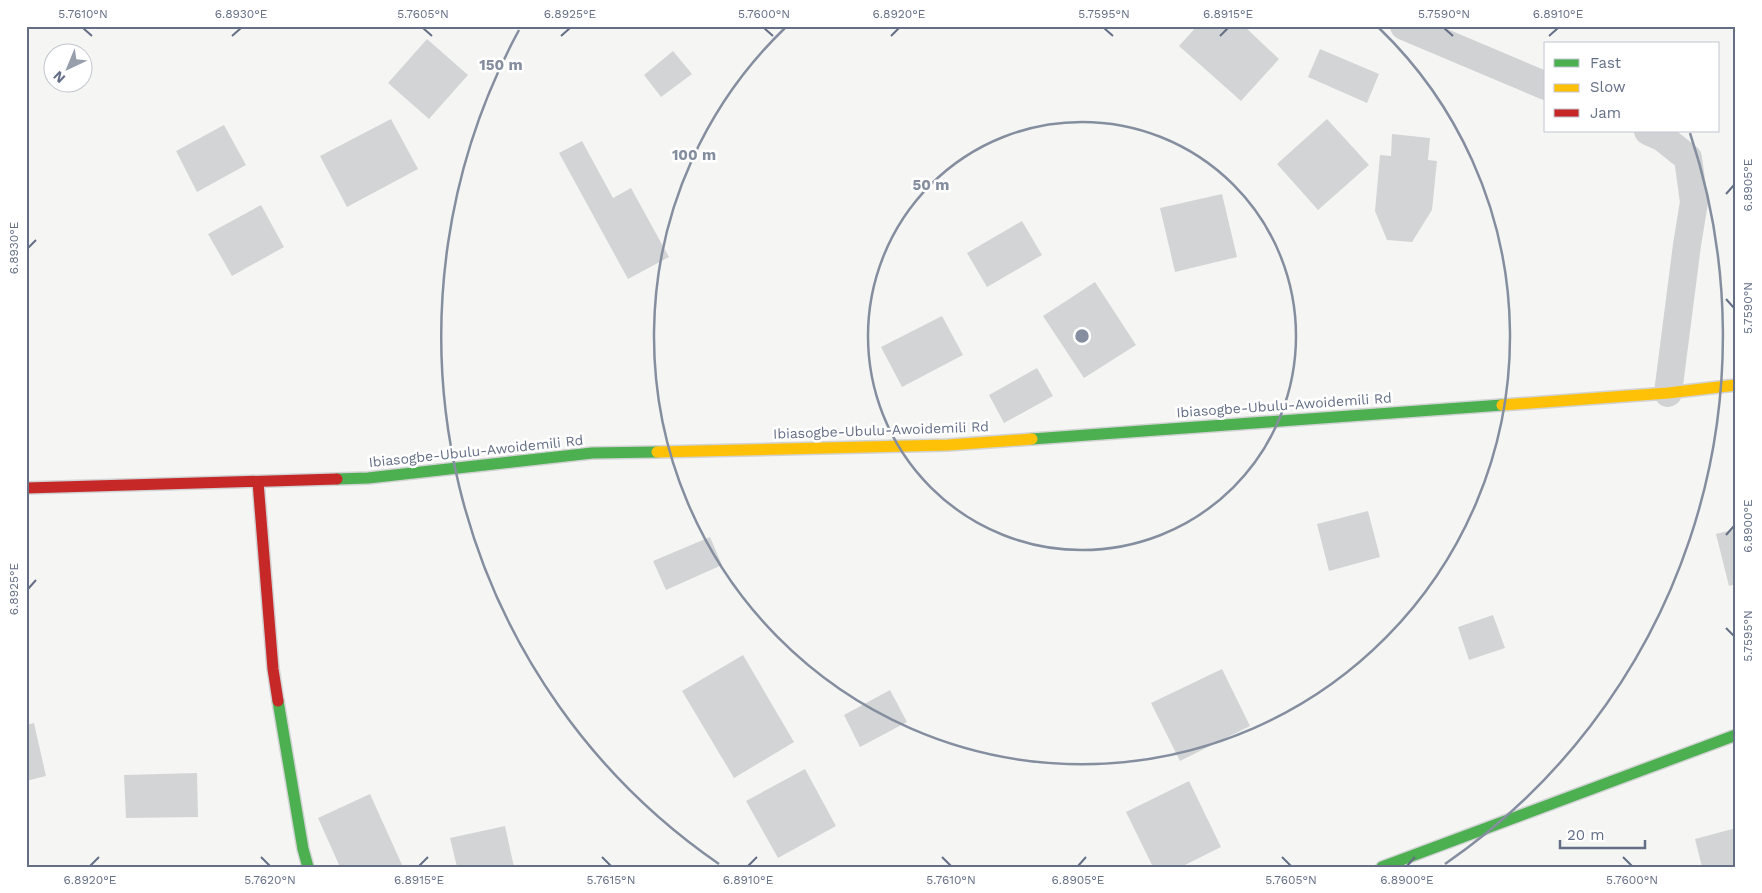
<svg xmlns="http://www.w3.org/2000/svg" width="1762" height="893" font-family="'Work Sans',sans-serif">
	<rect width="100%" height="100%" fill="#f5f6f4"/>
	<path fill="#d3d4d5" d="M 1197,26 L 1244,26 L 1279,59 L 1241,101 L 1179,46 Z
		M 427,39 L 468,75 L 429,119 L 388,83 Z
		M 1320,49 L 1379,74 L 1367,103 L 1308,77 Z
		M 673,51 L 692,74 L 661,97 L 644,75 Z
		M 391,119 L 418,169 L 347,207 L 320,156 Z
		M 1327,119 L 1369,165 L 1318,210 L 1277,164 Z
		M 224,125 L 246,165 L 197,192 L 176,151 Z
		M 1392,134 L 1430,138 L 1428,160 L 1437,161 L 1432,210 L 1412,242 L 1387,240 L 1375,211 L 1380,155 L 1391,156 Z
		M 582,141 L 613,198 L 631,188 L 669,257 L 628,279 L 559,153 Z
		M 1222,194 L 1237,257 L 1175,272 L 1160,208 Z
		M 261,205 L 284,247 L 232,276 L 208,234 Z
		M 1022,221 L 1042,255 L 987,287 L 967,253 Z
		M 1095,282 L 1136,345 L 1084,378 L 1043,316 Z
		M 942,316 L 963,355 L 902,387 L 881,347 Z
		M 1037,368 L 1053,396 L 1004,423 L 989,395 Z
		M 1368,511 L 1380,557 L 1329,571 L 1317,524 Z
		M 1736,529 L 1736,584 L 1729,586 L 1716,534 Z
		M 710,537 L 722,565 L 666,590 L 653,561 Z
		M 1493,615 L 1505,648 L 1469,660 L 1458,627 Z
		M 743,655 L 794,742 L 734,778 L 682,691 Z
		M 1222,669 L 1250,726 L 1180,761 L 1151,703 Z
		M 890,690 L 907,722 L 860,747 L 844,715 Z
		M 34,723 L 46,776 L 26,781 L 26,725 Z
		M 805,769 L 836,826 L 778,858 L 746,801 Z
		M 197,773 L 198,817 L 126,818 L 124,775 Z
		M 1189,781 L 1221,847 L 1181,867 L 1153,867 L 1126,812 Z
		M 370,794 L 403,867 L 340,867 L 318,818 Z
		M 505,826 L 514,867 L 457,867 L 450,838 Z
		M 1736,828 L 1736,867 L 1702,867 L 1695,839 Z"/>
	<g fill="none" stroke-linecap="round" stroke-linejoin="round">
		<defs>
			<path id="fast" d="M 1032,439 L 1502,405
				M 337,479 L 368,478 L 592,453 L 657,452
				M 278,701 L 303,849 L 308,867
				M 1382,867 L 1736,735"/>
			<path id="slow" d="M 1502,405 L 1668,393 L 1736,385
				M 657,452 L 948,445 L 1032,439"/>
			<path id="jam" d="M 258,482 L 273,669 L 278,701
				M 26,488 L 337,479"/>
		</defs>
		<use href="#fast" stroke="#d2d3d4" stroke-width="14"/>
		<use href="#slow" stroke="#d2d3d4" stroke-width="14"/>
		<use href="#jam" stroke="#d2d3d4" stroke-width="14"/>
		<path stroke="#d1d2d3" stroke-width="28" d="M 1404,26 L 1546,86
			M 1648,131 L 1663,138 L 1688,158 L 1694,202 L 1687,245 L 1668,393"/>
		<use href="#fast" stroke="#4caf50" stroke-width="11"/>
		<use href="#slow" stroke="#ffc107" stroke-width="11"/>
		<use href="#jam" stroke="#c62828" stroke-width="11"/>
	</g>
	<path fill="none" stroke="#646f86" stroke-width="2" d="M 83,28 L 92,36M 423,28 L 432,36M 764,28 L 773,36M 1104,28 L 1113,36M 1444,28 L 1453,36M 232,36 L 241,28M 561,36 L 570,28M 891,36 L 899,28M 1220,36 L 1228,28M 1549,36 L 1558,28M 1726,194 L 1734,185M 28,248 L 36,240M 1726,299 L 1734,308M 1726,535 L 1734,526M 28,589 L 36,580M 1726,628 L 1734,636M 261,857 L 270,866M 602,857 L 611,866M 942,857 L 951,866M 1282,857 L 1291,866M 1623,857 L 1632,866M 90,866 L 99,857M 419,866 L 428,857M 748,866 L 757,857M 1078,866 L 1086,857M 1407,866 L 1415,857"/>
	<g fill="none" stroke="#858e9f" stroke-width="2.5">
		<circle cx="1082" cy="336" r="214"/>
		<path d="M1379 28A428 428 0 1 1 785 28"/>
		<path d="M719 864A641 641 0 0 1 519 30M1690 133A641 641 0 0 1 1445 864"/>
	</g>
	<g text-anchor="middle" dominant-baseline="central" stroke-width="5" stroke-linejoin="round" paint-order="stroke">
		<g font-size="14" fill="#646f86" stroke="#fff">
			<text transform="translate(1284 405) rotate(-4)">Ibiasogbe-Ubulu-Awoidemili Rd</text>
			<text transform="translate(881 430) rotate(-2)">Ibiasogbe-Ubulu-Awoidemili Rd</text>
			<text transform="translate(476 451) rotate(-6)">Ibiasogbe-Ubulu-Awoidemili Rd</text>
		</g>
	</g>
	<circle cx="1082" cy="336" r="8" fill="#858e9f" stroke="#fff" stroke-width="2.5"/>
	<g font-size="15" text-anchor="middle" font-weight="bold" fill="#858e9f" stroke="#fff" stroke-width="5" stroke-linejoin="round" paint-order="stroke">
		<text x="501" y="70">150 m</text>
		<text x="694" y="160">100 m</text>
		<text x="931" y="190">50 m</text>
	</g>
	<rect width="1762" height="893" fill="none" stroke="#ffffff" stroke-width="55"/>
	<rect x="1544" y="42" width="175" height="90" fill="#ffffff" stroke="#c1c5cf"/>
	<rect x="1554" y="59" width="25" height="8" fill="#4caf50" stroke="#c1c5cf"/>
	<text x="1590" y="68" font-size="15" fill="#646f86">Fast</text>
	<rect x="1554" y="84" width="25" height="8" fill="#ffc107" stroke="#c1c5cf"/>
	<text x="1590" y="92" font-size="15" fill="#646f86">Slow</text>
	<rect x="1554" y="109" width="25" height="8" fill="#c62828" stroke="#c1c5cf"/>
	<text x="1590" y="118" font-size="15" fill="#646f86">Jam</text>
	<g transform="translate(68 68) rotate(224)"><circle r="24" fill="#ffffff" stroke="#c1c5cf"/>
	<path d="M0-4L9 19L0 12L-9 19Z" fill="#979eac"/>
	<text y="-8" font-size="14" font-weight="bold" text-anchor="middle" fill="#646f86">N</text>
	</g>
	<path d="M1560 840v8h85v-8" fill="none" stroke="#646f86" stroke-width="2.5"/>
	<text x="1567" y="840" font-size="15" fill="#646f86" stroke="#ffffff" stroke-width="4" paint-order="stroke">20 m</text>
	<rect x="28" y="28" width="1706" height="838" fill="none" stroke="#646f86" stroke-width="2"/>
	<g font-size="12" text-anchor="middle" fill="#646f86">
		<text x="83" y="18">5.7610°N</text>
		<text x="241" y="18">6.8930°E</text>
		<text x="423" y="18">5.7605°N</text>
		<text x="570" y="18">6.8925°E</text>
		<text x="764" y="18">5.7600°N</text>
		<text x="899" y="18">6.8920°E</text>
		<text x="1104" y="18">5.7595°N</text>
		<text x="1228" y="18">6.8915°E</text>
		<text x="1444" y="18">5.7590°N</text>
		<text x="1558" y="18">6.8910°E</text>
		<text transform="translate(1748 185) rotate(-90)" y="4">6.8905°E</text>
		<text transform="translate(14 248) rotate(-90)" y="4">6.8930°E</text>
		<text transform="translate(1748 308) rotate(-90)" y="4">5.7590°N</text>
		<text transform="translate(1748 526) rotate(-90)" y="4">6.8900°E</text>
		<text transform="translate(14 589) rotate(-90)" y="4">6.8925°E</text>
		<text transform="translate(1748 636) rotate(-90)" y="4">5.7595°N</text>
		<text x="90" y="884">6.8920°E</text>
		<text x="270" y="884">5.7620°N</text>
		<text x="419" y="884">6.8915°E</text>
		<text x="611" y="884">5.7615°N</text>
		<text x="748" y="884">6.8910°E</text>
		<text x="951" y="884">5.7610°N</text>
		<text x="1078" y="884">6.8905°E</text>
		<text x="1291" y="884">5.7605°N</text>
		<text x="1407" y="884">6.8900°E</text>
		<text x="1632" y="884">5.7600°N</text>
	</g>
</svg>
